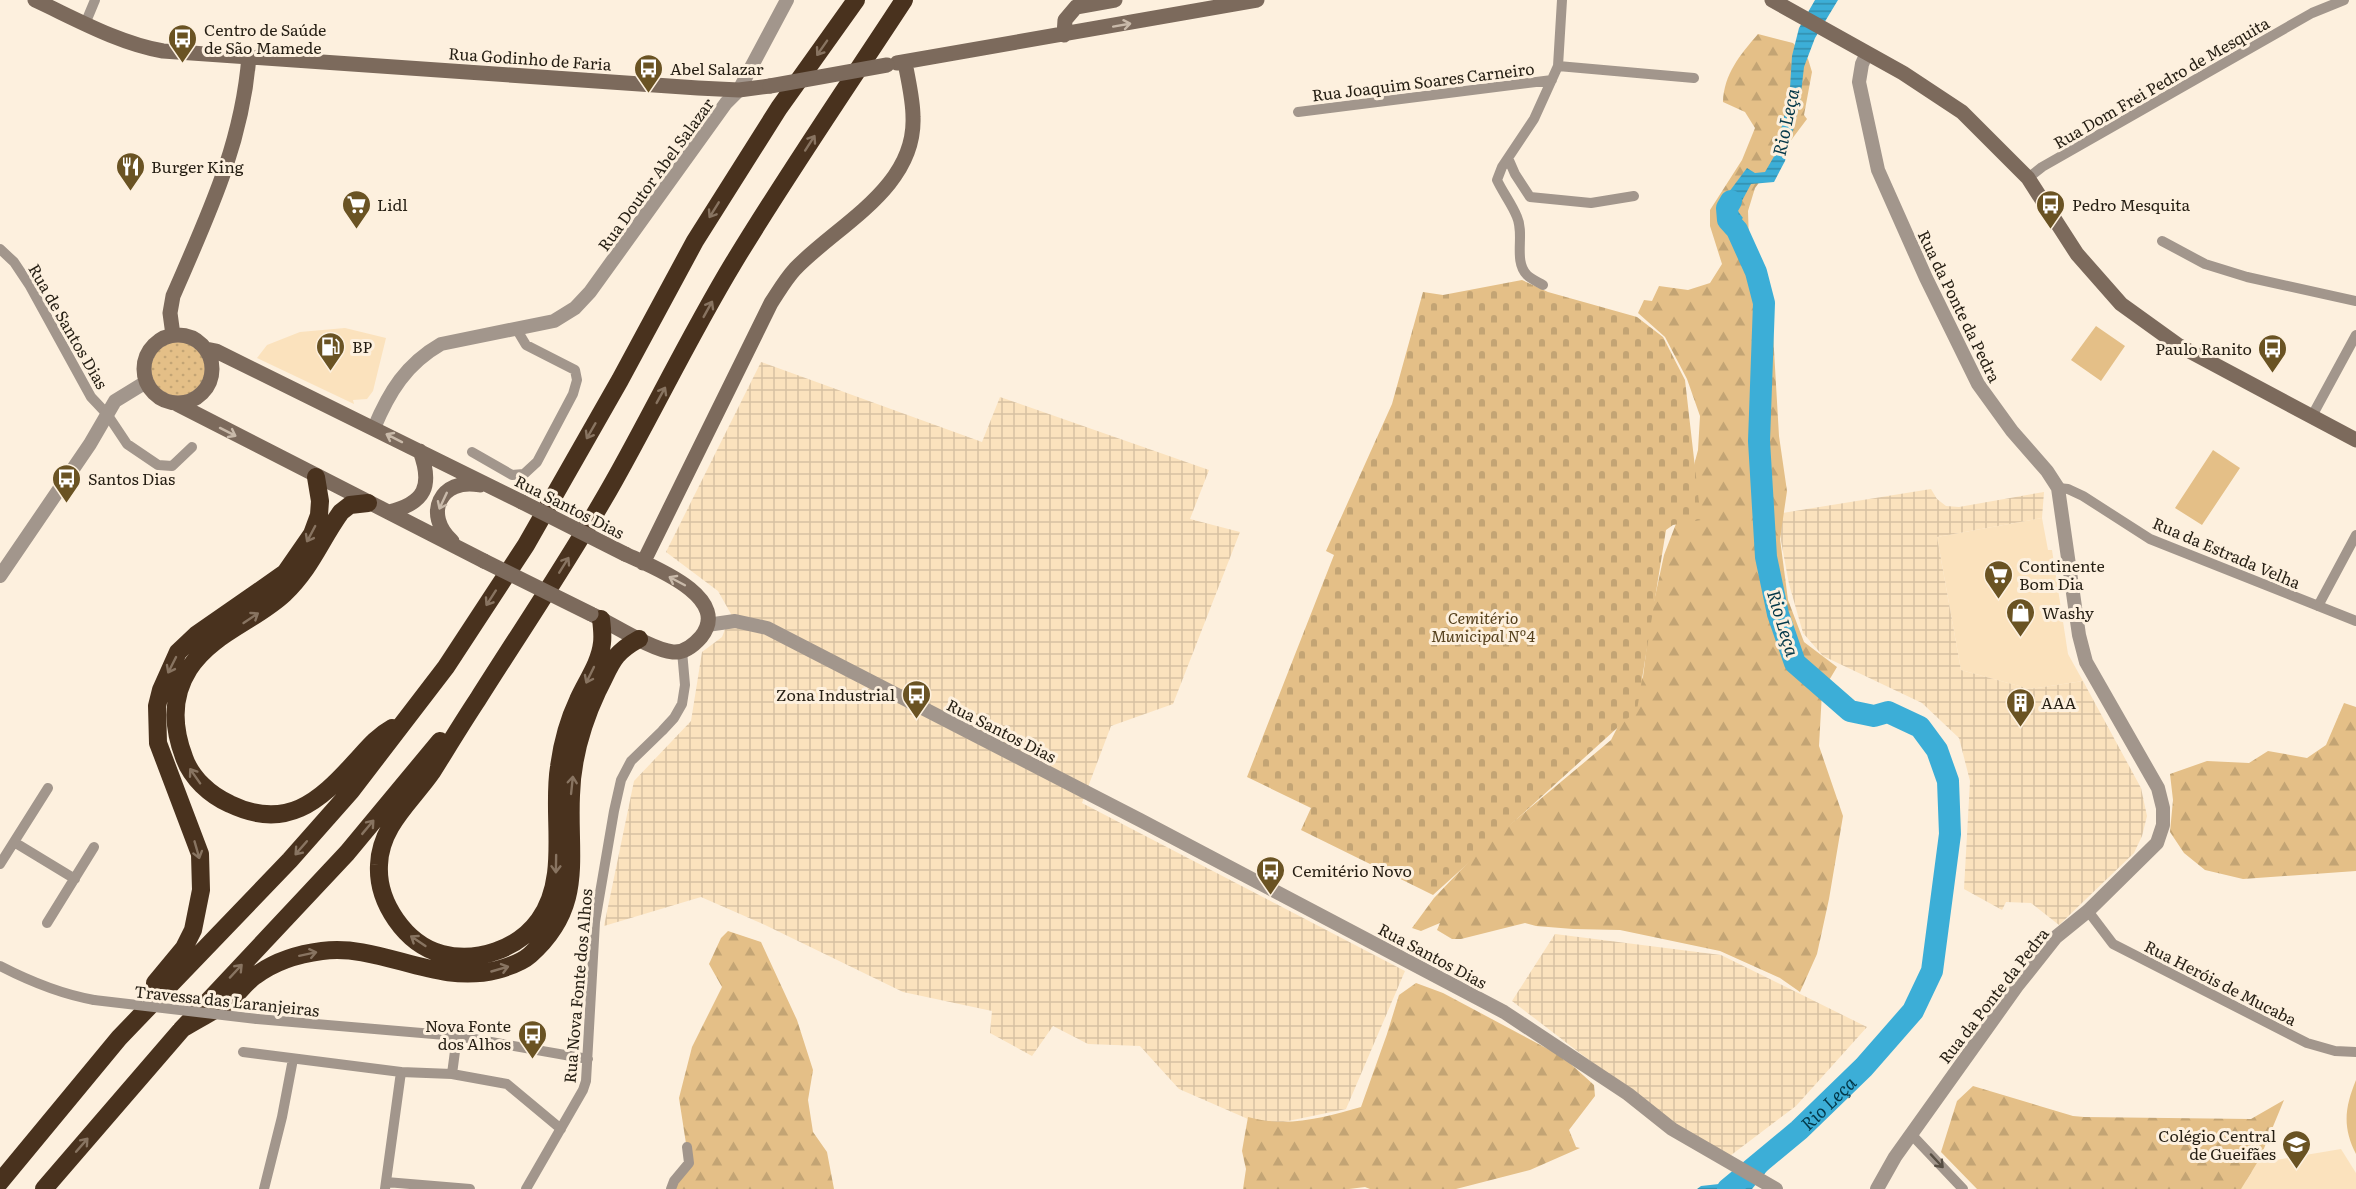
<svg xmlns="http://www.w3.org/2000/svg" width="2356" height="1189" font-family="Literata,serif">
	<defs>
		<pattern id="industrial-grid" width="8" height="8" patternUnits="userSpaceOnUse" patternTransform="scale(1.5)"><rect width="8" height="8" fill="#fbe2bd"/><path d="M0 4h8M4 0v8" fill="none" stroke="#d7c1a2"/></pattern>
		<pattern id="grass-dots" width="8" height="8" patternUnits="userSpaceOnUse" patternTransform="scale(1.5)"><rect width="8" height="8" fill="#e4bf87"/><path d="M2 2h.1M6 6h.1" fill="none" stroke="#c3a474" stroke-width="1.8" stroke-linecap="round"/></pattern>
		<pattern id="forest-firs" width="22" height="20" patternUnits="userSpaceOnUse" patternTransform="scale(1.5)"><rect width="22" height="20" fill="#e4bf87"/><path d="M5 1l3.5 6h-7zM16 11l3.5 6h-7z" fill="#c3a474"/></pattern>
		<pattern id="cemetery-stones" width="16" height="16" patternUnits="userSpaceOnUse" patternTransform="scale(1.5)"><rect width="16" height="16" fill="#e4bf87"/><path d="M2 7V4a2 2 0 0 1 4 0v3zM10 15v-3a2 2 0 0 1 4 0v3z" fill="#c3a474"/></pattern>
		<pattern id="water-rules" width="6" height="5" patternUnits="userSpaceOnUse" patternTransform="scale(1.5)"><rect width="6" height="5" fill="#3caed7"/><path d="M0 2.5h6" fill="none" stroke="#328dad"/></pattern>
	</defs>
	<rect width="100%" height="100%" fill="#fdf0de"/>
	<path fill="#fbe2bd" d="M 345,328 L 386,338 L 373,391 L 367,399 L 353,400 L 354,404 L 257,358 L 267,345 L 300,332 Z
		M 2042,518 L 2048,550 L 2052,550 L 2068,654 L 2083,681 L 2030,689 L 1961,670 L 1937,537 Z
		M 2341,1149 L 2356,1173 L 2356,1189 L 2236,1189 L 2240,1166 Z"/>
	<path fill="url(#industrial-grid)" d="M 761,362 L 982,442 L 1000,397 L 1209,470 L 1190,519 L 1240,532 L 1173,704 L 1111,726 L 1082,803 L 1405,971 L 1346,1109 L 1264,1126 L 1179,1089 L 1140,1046 L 1088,1044 L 1053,1026 L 1032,1056 L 990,1033 L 992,1011 L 903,992 L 765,925 L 701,897 L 604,926 L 634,781 L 691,721 L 702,652 L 722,637 L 731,614 L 718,591 L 666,552 Z
		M 1931,489 L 1937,499 L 1946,506 L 1959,507 L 2044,492 L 2042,518 L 1937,537 L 1961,670 L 2030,689 L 2083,681 L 2141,788 L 2147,816 L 2142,836 L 2134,853 L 2059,925 L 2031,903 L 2006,902 L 2002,910 L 1964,889 L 1970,781 L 1959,738 L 1922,703 L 1823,656 L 1803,633 L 1789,584 L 1776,514 Z
		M 1555,934 L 1721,955 L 1867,1027 L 1796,1106 L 1722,1162 L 1512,1001 Z"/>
	<path fill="url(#grass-dots)" d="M151 369a27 27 0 1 1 54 0a27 27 0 1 1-54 0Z"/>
	<path fill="url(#forest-firs)" d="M 1758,34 L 1793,43 L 1808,59 L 1812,72 L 1804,115 L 1807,119 L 1755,188 L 1748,211 L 1749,242 L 1751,267 L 1766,294 L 1773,333 L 1779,436 L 1787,491 L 1780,539 L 1788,600 L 1804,642 L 1837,667 L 1822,692 L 1819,746 L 1843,816 L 1829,899 L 1817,954 L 1800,992 L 1780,978 L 1720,951 L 1620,930 L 1573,929 L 1536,926 L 1525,923 L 1461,939 L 1452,939 L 1437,930 L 1440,923 L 1421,931 L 1412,928 L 1434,898 L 1482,848 L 1611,740 L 1643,677 L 1650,620 L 1664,555 L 1684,503 L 1698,450 L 1700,416 L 1687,379 L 1665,337 L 1638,313 L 1644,300 L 1652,301 L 1659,286 L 1688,290 L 1710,283 L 1722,264 L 1710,226 L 1710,210 L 1742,160 L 1755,128 L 1745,112 L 1723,102 C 1724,74 1740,55 1758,34 Z
		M 2344,703 L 2356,707 L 2356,871 L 2243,879 L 2205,870 L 2184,853 L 2170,832 L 2173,800 L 2170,774 L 2207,761 L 2249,763 L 2268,751 L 2307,758 L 2326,745 Z
		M 728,931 L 761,942 L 797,1020 L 813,1070 L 808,1100 L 813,1132 L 827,1152 L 834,1189 L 671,1189 L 689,1163 L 679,1098 L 692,1047 L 722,987 L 709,964 L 721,938 Z
		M 1416,983 L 1443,993 L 1563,1057 L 1594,1085 L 1595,1096 L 1569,1130 L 1576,1147 L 1580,1148 L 1530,1170 L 1456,1189 L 1370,1189 L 1365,1187 L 1349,1189 L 1243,1189 L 1246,1169 L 1242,1151 L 1248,1117 C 1286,1128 1323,1118 1361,1107 L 1387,1034 L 1399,995 Z
		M 1973,1086 L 2073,1116 L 2084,1117 L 2251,1119 L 2284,1100 L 2260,1158 L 2241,1189 L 1977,1189 L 1941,1152 L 1957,1101 Z"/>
	<path fill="url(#cemetery-stones)" d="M 1522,280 L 1548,292 L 1637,317 L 1663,337 L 1685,380 L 1701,520 L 1673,525 L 1666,530 L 1637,710 L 1433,895 L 1301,830 L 1311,808 L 1247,777 L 1334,555 L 1326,551 L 1392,404 L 1423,292 L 1443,295 Z"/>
	<path fill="#e4bf87" d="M 2096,326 L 2125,346 L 2101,381 L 2071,360 Z
		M 2213,450 L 2240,468 L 2202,525 L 2175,508 Z
		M 2356,1080 L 2356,1154 C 2342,1127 2345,1107 2356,1080 Z"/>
	<path fill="url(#water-rules)" d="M 1815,0 L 1838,0 L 1815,38 L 1804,67 L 1800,102 L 1785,161 L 1774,182 L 1751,184 L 1737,210 L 1743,218 L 1727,232 L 1717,213 L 1726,196 L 1747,168 L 1755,173 L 1765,172 L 1776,153 L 1790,88 L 1792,56 L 1799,28 Z
		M 1777,1136 L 1789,1144 L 1752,1189 L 1697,1189 L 1701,1186 L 1728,1183 Z"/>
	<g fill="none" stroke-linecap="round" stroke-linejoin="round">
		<path stroke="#3caed7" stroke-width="22" id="s1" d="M 1728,1189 L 1799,1130 L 1864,1067 L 1913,1011 L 1932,971 L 1950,834 L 1948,781 L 1937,750 L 1920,727 L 1888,712 L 1874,716 L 1850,711 L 1795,663 L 1778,614 L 1766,557 L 1759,441 L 1764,303 L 1756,272 L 1737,230 L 1728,220 L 1727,208 L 1731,201"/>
		<path stroke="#a2968c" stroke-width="10" d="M 85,24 L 95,0
			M 1558,66 L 1694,78
			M 1298,112 L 1552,80
			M 1508,158 L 1515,174 L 1530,197 L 1591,203 L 1634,196
			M 2028,178 L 2042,167 L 2312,13 L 2344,0
			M 2162,241 L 2205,264 L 2247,277 L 2356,301
			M 0,249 L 14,262 L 30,286 L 91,397 L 107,414 L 127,444 L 158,465 L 172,466 L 192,447
			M 1543,285 C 1538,282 1531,279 1527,275 C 1513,261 1525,234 1517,217 C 1512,204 1503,193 1497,180 L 1502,167 L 1534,119 L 1558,66 L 1562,0
			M 2312,416 L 2356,335
			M 472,452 L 512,475 L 524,474 L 537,462 L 573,394 L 577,380 L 575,370 L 526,345 L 517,330
			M 2058,488 L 2068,489 L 2083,496 L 2150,539 L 2356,621
			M 2318,606 L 2356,535
			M 14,842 L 75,879
			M 0,864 L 48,788
			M 2088,911 L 2113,944 L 2307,1043 L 2335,1051 L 2356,1052
			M 47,923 L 94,847
			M 0,966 C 31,982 60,994 94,1000
			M 257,1019 L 457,1036 L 588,1059
			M 457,1036 L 452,1074 L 507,1084 L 561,1129
			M 243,1052 L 401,1072 L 452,1074
			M 1911,1134 L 1963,1189
			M 386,1182 L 470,1189
			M 264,1189 L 282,1117 L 293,1059
			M 385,1189 L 401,1072
			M 526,1189 L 583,1090 L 586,1081 L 595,922 L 614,811 L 621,780 L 631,761 L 662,731 L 674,718 L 682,704 L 685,685 L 682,651
			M 671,1189 L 674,1181 L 689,1163 L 687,1147"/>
		<path stroke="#a2968c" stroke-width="14" d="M 1867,53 L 1862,64 L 1859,82 L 1878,170 L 1926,278 L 1978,384 L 2012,431 L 2047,471 L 2058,488 L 2079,635 L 2086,662 L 2158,788 L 2163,808 L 2163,825 L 2157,843 L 2088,911 L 2056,937 L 2017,986 L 1895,1157 L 1877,1189
			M 374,428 C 389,392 406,364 441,344 L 554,321 L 575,308 L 590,292 L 726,103 L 739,90 L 787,0
			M 0,576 L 90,444 L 115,401 L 146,382
			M 707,625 L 735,621 L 767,628 L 1140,820 L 1504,1012 L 1628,1094 L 1672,1129 L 1776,1189"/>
		<path stroke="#7c6a5c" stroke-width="15" d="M 35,0 C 76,19 118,43 163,51 L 698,88 L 739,90 L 770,86
			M 1772,0 L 1903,73 L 1962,112 L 2028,178 L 2077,254 L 2121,304 L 2178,345 L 2356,440
			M 1064,35 L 1065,20 L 1076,7 L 1115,0
			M 897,63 L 1257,0
			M144 369a34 34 0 1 1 68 0a34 34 0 1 1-68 0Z
			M 173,335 L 170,313 L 173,296 C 208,215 242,145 249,56
			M 206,349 L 216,351 L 522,502
			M 177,404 L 484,561
			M 389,512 C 425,503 433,486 420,451
			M 452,541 C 423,515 440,477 480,485
			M 643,563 L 771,303 C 779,291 785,280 795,269 C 837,225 916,188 913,117 C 913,99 908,80 905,62
			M 593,615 C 614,625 652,650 673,652 C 684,653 694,645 701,637 C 733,597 651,566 625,554"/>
		<path stroke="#49321e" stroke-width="18" d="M 368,503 L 350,505 L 341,512 C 320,541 312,567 284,594 C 255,621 211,634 189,669 C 171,697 173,728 184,757 C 191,778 210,795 230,804 C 286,831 319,802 355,762 C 367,749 376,737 392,728
			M 601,619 C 602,627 603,635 602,643 C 600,663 586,682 578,700 C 568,721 562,744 559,767 C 551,816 570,877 539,920 C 518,949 477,963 442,954 C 405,944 377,902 379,865 C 380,826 412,801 432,772 C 447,748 462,723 478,699 C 524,626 572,556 614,481 C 655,408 691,333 734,262 C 788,173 847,87 904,0
			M 155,983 L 184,948 L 193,930 L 201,890 L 200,854 L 158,743 L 157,706 L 161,690 L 178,652 L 196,635 L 285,573 L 312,534 L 319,515 L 320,501 L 316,477
			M 182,1029 C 197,1020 214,1011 229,1001 C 238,994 245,983 255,976 C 275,961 298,954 322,951 C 381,943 435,986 497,970 C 508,967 521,963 530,955 C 585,906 568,859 571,795 C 572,758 582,724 598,690 C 612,663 612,654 639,639
			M 0,1182 L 119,1038 L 290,860 L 351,791 L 446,667 L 526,545 L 620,380 L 695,241 L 779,108 L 856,0
			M 44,1189 L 182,1029 L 347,853 L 440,741"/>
		<path stroke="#a2968c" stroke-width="10" d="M 94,1000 L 257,1019"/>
		<path stroke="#7c6a5c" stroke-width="15" d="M 770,86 L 887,65
			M 522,502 L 625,554
			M 484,561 L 591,614"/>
	</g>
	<defs><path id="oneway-shaft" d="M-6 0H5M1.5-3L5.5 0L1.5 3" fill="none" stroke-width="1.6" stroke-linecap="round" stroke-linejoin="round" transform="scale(1.5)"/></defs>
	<g stroke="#c9baaa">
		<use href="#oneway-shaft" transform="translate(1122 25) rotate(-10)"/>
		<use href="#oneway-shaft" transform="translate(228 432) rotate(27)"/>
		<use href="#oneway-shaft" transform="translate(394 438) rotate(-153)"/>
		<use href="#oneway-shaft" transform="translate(443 501) rotate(115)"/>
		<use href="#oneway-shaft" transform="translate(677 581) rotate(-152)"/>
	</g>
	<g stroke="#887461">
		<use href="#oneway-shaft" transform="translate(822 48) rotate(125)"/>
		<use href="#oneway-shaft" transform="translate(810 143) rotate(-57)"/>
		<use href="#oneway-shaft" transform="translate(714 210) rotate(122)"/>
		<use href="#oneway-shaft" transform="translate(708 309) rotate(-61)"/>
		<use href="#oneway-shaft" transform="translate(661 395) rotate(-61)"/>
		<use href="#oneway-shaft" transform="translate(591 431) rotate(120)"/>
		<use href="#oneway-shaft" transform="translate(311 534) rotate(118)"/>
		<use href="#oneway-shaft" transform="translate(564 565) rotate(-58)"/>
		<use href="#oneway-shaft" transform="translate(491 598) rotate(123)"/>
		<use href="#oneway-shaft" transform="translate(251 618) rotate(-34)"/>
		<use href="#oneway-shaft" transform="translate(172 665) rotate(117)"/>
		<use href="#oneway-shaft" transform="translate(590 675) rotate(116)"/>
		<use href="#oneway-shaft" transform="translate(195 776) rotate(-125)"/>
		<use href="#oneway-shaft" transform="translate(572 785) rotate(-84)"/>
		<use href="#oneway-shaft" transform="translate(368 827) rotate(-50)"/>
		<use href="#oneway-shaft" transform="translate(301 848) rotate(131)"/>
		<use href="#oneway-shaft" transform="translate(197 850) rotate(74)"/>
		<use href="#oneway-shaft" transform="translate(556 864) rotate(91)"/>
		<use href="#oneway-shaft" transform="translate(418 941) rotate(-146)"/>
		<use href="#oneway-shaft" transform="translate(308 954) rotate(-12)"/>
		<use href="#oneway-shaft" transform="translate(500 969) rotate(-16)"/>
		<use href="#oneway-shaft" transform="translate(236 971) rotate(-47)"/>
		<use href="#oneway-shaft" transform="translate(82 1145) rotate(-49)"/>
	</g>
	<use stroke="#574e43" href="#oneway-shaft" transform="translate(1937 1161) rotate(47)"/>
	<defs>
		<symbol id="bus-pin" viewBox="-11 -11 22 30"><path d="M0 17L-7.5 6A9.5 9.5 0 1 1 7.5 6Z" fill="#6a5323" stroke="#fdf0de"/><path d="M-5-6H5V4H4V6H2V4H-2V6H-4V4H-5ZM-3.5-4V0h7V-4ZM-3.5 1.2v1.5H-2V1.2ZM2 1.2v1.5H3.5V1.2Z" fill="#fff"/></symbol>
		<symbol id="restaurant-pin" viewBox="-11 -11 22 30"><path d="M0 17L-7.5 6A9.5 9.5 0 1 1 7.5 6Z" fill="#6a5323" stroke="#fdf0de"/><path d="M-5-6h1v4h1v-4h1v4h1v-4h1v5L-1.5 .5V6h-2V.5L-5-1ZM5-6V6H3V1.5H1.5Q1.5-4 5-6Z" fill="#fff"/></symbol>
		<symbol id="supermarket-pin" viewBox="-11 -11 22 30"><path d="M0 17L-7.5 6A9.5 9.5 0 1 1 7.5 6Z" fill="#6a5323" stroke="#fdf0de"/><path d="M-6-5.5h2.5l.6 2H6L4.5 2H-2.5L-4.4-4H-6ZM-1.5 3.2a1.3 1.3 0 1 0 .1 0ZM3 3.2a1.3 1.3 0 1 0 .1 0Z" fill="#fff"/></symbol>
		<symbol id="fuel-pin" viewBox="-11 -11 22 30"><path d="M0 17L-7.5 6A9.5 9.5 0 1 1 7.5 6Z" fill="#6a5323" stroke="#fdf0de"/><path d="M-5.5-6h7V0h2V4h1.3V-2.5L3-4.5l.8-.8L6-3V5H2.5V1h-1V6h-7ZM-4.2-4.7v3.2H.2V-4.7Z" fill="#fff"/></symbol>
		<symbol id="shop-pin" viewBox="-11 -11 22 30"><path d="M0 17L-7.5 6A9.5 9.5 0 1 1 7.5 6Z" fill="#6a5323" stroke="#fdf0de"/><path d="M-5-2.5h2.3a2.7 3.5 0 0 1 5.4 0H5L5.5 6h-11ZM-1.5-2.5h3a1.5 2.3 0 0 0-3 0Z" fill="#fff"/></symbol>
		<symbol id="building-pin" viewBox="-11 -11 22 30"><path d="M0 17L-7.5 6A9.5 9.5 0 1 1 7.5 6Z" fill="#6a5323" stroke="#fdf0de"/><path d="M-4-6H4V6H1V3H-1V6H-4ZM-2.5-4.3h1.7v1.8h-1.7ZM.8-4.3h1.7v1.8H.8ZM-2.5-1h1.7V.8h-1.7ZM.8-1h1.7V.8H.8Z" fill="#fff"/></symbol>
		<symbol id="school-pin" viewBox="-11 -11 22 30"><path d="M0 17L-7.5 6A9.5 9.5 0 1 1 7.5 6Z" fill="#6a5323" stroke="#fdf0de"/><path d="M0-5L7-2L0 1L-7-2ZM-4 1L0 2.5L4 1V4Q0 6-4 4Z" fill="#fff"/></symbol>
	</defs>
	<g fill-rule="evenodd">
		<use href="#bus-pin" x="166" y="22" width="33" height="45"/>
		<use href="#bus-pin" x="632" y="52" width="33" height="45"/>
		<use href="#restaurant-pin" x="114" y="150" width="33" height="45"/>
		<use href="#supermarket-pin" x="340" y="188" width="33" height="45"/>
		<use href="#bus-pin" x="2034" y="188" width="33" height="45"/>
		<use href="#fuel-pin" x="314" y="330" width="33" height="45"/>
		<use href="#bus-pin" x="2256" y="332" width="33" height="45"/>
		<use href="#bus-pin" x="50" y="462" width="33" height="45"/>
		<use href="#supermarket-pin" x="1982" y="558" width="33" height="45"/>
		<use href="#shop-pin" x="2004" y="596" width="33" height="45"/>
		<use href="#bus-pin" x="900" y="678" width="33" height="45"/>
		<use href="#building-pin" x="2004" y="686" width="33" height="45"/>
		<use href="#bus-pin" x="1254" y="854" width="33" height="45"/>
		<use href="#bus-pin" x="516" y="1018" width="33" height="45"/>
		<use href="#school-pin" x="2280" y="1128" width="33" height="45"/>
	</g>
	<g text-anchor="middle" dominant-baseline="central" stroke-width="6" stroke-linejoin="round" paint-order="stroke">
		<g font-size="16" fill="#251e13" stroke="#fdf0de" text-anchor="start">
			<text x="204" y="29">Centro de Saúde<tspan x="204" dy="18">de São Mamede</tspan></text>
			<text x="670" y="68">Abel Salazar</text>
			<text x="151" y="166">Burger King</text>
			<text x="377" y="204">Lidl</text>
			<text x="2072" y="204">Pedro Mesquita</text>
			<text x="352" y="346">BP</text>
			<text x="2252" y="348" text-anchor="end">Paulo Ranito</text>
			<text x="88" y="478">Santos Dias</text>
			<text x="2019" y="565">Continente<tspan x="2019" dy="18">Bom Dia</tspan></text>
			<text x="2042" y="612">Washy</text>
			<text x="895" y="694" text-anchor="end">Zona Industrial</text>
			<text x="2041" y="702">AAA</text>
			<text x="1292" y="870">Cemitério Novo</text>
			<text x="511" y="1025" text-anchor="end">Nova Fonte<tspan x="511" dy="18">dos Alhos</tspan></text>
			<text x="2276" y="1135" text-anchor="end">Colégio Central<tspan x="2276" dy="18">de Gueifães</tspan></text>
		</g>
		<g font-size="16" fill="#251e13" stroke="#fdf0de">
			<text transform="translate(530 58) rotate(4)">Rua Godinho de Faria</text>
			<text transform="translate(1423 81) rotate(-7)">Rua Joaquim Soares Carneiro</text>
			<text transform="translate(2161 82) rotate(-30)">Rua Dom Frei Pedro de Mesquita</text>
			<text transform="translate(655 174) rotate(-54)">Rua Doutor Abel Salazar</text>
			<text transform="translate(1960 306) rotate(64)">Rua da Ponte da Pedra</text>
			<text transform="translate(69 326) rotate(60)">Rua de Santos Dias</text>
			<text transform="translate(570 506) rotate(27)">Rua Santos Dias</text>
			<text transform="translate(2227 552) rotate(23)">Rua da Estrada Velha</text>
			<text transform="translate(1002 730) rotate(27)">Rua Santos Dias</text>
			<text transform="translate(1433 955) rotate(28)">Rua Santos Dias</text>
			<text transform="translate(2221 982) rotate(27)">Rua Heróis de Mucaba</text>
			<text transform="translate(577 986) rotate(-85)">Rua Nova Fonte dos Alhos</text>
			<text transform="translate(1993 995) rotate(-52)">Rua da Ponte da Pedra</text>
			<text transform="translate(227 1000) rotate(6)">Travessa das Laranjeiras</text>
		</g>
		<g font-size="16" font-style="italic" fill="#55401d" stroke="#fdf0de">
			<text x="1483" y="617">Cemitério<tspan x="1483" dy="18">Municipal Nº4</tspan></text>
		</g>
		<g font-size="18" font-style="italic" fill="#033748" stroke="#fdf0de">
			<text transform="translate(1785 122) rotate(-78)">Rio Leça</text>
			<text transform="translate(1784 623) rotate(73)">Rio Leça</text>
			<text stroke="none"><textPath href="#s1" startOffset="132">Rio Leça</textPath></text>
		</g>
	</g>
</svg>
